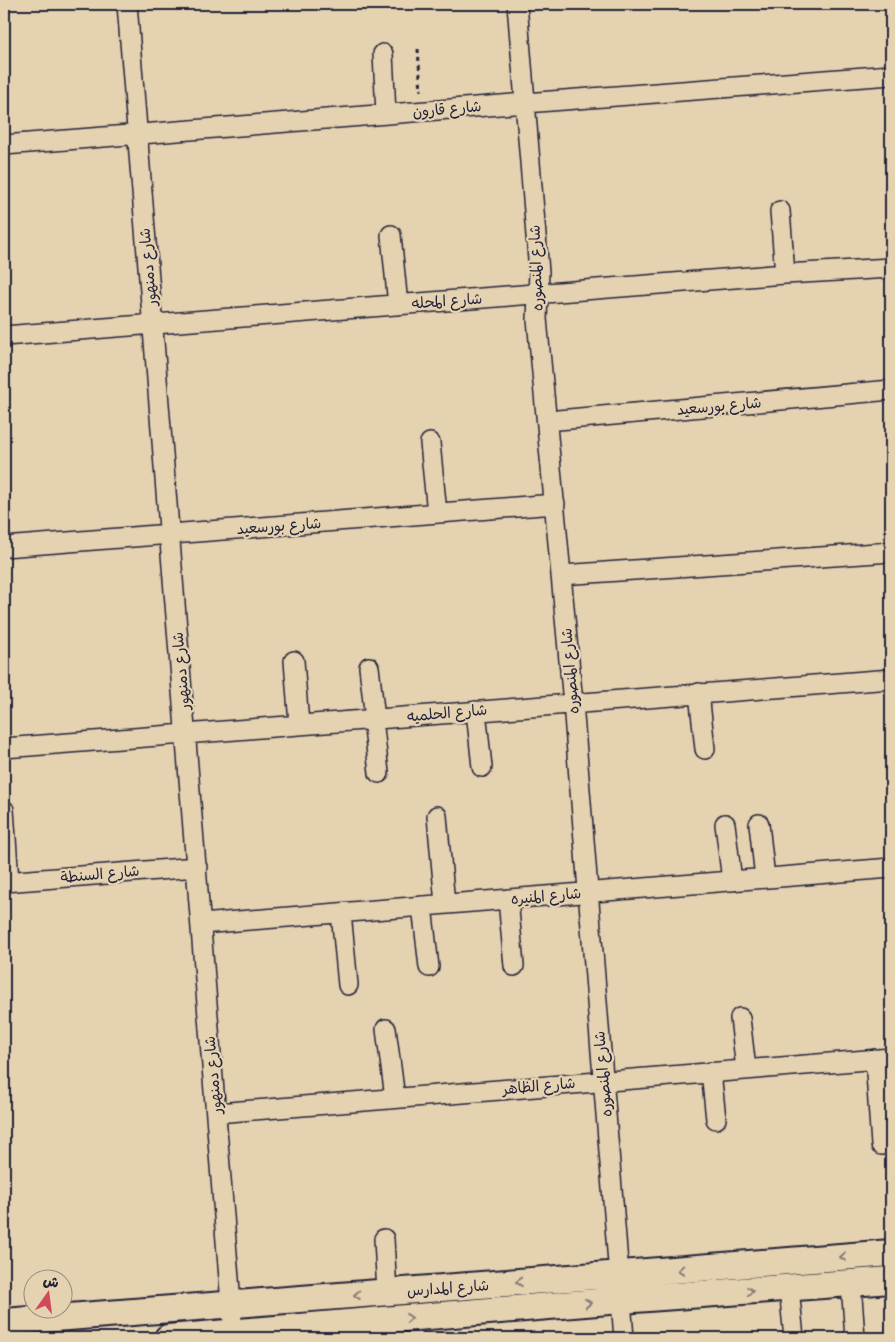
<svg xmlns="http://www.w3.org/2000/svg" width="895" height="1342" font-family="Sriracha,'Playpen Sans Arabic',sans-serif">
	<rect width="100%" height="100%" fill="#e5d2b0"/>
	<filter id="ink" filterUnits="userSpaceOnUse"><feTurbulence type="fractalNoise" baseFrequency=".02" numOctaves="2"/><feDisplacementMap in="SourceGraphic" scale="10" xChannelSelector="R" yChannelSelector="G"/><feConvolveMatrix kernelMatrix="1 2 1 2 8 2 1 2 1" color-interpolation-filters="sRGB"/></filter>
	<g filter="url(#ink)">
		<g fill="none" stroke-linecap="round" stroke-linejoin="round">
			<defs>
				<path id="street" d="M 127,4 L 232,1316
					M 517,4 L 539,272 L 537,319 L 573,703 L 624,1338
					M 383,54 L 386,114
					M 4,145 L 525,103 L 891,75
					M 780,211 L 785,274
					M 391,235 L 398,305
					M 4,336 L 785,274 L 891,268
					M 547,421 L 891,390
					M 430,443 L 437,513
					M 4,547 L 555,504
					M 562,575 L 891,552
					M 294,661 L 299,724
					M 369,667 L 375,719
					M 699,693 L 705,749
					M 476,711 L 482,767
					M 373,719 L 379,773
					M 4,748 L 891,679
					M 4,810 L 9,881
					M 437,816 L 445,904
					M 725,824 L 732,881
					M 759,824 L 765,878
					M 4,882 L 197,867
					M 508,899 L 514,966
					M 422,906 L 429,967
					M 341,913 L 348,985
					M 201,924 L 891,868
					M 740,1018 L 746,1069
					M 386,1029 L 395,1098
					M 875,1059 L 881,1145
					M 711,1072 L 716,1119
					M 217,1113 L 891,1058
					M 384,1239 L 387,1293
					M 851,1283 L 855,1338
					M 789,1288 L 794,1338"/>
				<path id="secondary" d="M 4,1322 L 891,1253
					M 168,1338 L 621,1300 L 891,1280"/>
			</defs>
			<use href="#street" stroke="#22223b" stroke-width="22"/>
			<use href="#secondary" stroke="#22223b" stroke-width="30"/>
			<path stroke="#22223b" stroke-width="3" stroke-dasharray="4 4" stroke-linecap="butt" d="M 418,49 L 421,91"/>
			<use href="#street" stroke="#e5d2b0" stroke-width="19"/>
			<use href="#secondary" stroke="#e5d2b0" stroke-width="26"/>
		</g>
		<defs><path id="oneway-chevron" d="M-2-3.5L2.5 0L-2 3.5" fill="none" stroke-width="1.6" stroke-linecap="round" stroke-linejoin="round" transform="scale(1.25)"/></defs>
		<g stroke="#847a76">
			<use href="#oneway-chevron" transform="translate(843 1257) rotate(176)"/>
			<use href="#oneway-chevron" transform="translate(681 1270) rotate(176)"/>
			<use href="#oneway-chevron" transform="translate(519 1282) rotate(176)"/>
			<use href="#oneway-chevron" transform="translate(750 1291) rotate(-4)"/>
			<use href="#oneway-chevron" transform="translate(357 1295) rotate(176)"/>
			<use href="#oneway-chevron" transform="translate(588 1303) rotate(-5)"/>
			<use href="#oneway-chevron" transform="translate(409 1318) rotate(-5)"/>
		</g>
	</g>
	<g text-anchor="middle" dominant-baseline="central" stroke-width="4.5" stroke-linejoin="round" paint-order="stroke">
		<g font-size="15" fill="#22223b" stroke="#e5d2b0">
			<text transform="translate(447 109) rotate(-5)">شارع قارون</text>
			<text transform="translate(148 267) rotate(-95)">شارع دمنهور</text>
			<text transform="translate(536 268) rotate(-92)">شارع المنصوره</text>
			<text transform="translate(447 301) rotate(-4)">شارع المحله</text>
			<text transform="translate(719 406) rotate(-5)">شارع بورسعيد</text>
			<text transform="translate(279 526) rotate(-4)">شارع بورسعيد</text>
			<text transform="translate(181 671) rotate(-95)">شارع دمنهور</text>
			<text transform="translate(570 671) rotate(-95)">شارع المنصوره</text>
			<text transform="translate(447 713) rotate(-5)">شارع الحلميه</text>
			<text transform="translate(100 874) rotate(-5)">شارع السنطة</text>
			<text transform="translate(546 896) rotate(-5)">شارع المنيره</text>
			<text transform="translate(603 1074) rotate(-95)">شارع المنصوره</text>
			<text transform="translate(213 1075) rotate(-95)">شارع دمنهور</text>
			<text transform="translate(539 1086) rotate(-5)">شارع الظاهر</text>
			<text transform="translate(448 1288) rotate(-4)">شارع المدارس</text>
		</g>
	</g>
	<rect width="895" height="1342" fill="none" stroke="#e5d2b0" stroke-width="20"/>
	<rect x="10" y="10" width="875" height="1322" fill="none" stroke="#22223b" stroke-width="2" filter="url(#ink)"/>
	<g transform="translate(48 1294) rotate(14)"><circle r="24" fill="#e5d2b0" stroke="#978c81"/>
	<path d="M0-4L9 19L0 12L-9 19Z" fill="#d1495b"/>
	<text y="-8" font-size="14" font-weight="bold" text-anchor="middle" fill="#22223b">ش</text>
	</g>
</svg>
